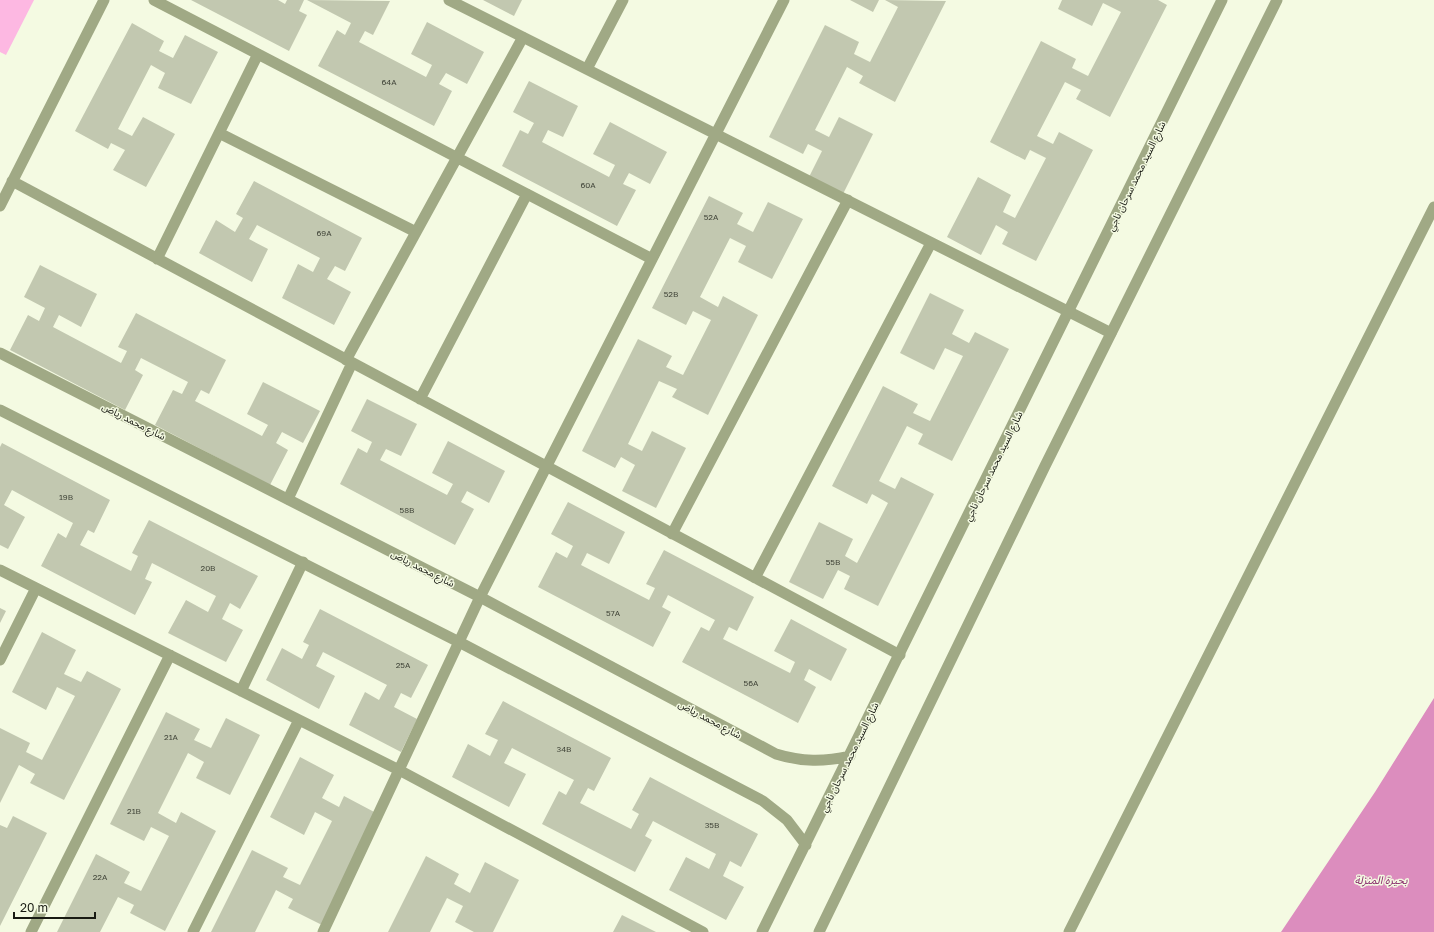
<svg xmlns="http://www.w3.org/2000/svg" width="1434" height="932" font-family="'Golos Text','Noto Sans Arabic',sans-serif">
	<rect width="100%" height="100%" fill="#f4fae2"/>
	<path fill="#fdb8e2" d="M 0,0 L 34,0 L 6,55 L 0,52 Z"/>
	<path fill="#dc8dbe" d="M 1434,698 L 1434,932 L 1281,932 L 1375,792 Z"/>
	<path fill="#c2c8b0" d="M 191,0 L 278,0 L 285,4 L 287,0 L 304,0 L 299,11 L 307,15 L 289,51 Z
		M 307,0 L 390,1 L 373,35 L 365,31 L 359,42 L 426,77 L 432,65 L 411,54 L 427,22 L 484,52 L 467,84 L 446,73 L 439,84 L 452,91 L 434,126 L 318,66 L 337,30 L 345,35 L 351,23 Z
		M 483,0 L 522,0 L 514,16 Z
		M 850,0 L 879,0 L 873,12 Z
		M 885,0 L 946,1 L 895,102 L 859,83 L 863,76 L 847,67 L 815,130 L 829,137 L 839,117 L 873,134 L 843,194 L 809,177 L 822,151 L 808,144 L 803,154 L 769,137 L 825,25 L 859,42 L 854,54 L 870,62 L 898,7 Z
		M 1062,0 L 1158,0 L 1167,5 L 1110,117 L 1076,99 L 1081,90 L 1065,82 L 1037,136 L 1053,144 L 1059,132 L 1093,150 L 1036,261 L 1002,244 L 1008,232 L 996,225 L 981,255 L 947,237 L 978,177 L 1011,195 L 1003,212 L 1015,218 L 1046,158 L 1030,150 L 1025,160 L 990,142 L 1041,41 L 1076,59 L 1072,68 L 1088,76 L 1121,12 L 1103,3 L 1092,26 L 1058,9 Z
		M 132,23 L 164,41 L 159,51 L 173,58 L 185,35 L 218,52 L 191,104 L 158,88 L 165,73 L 151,65 L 118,129 L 132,136 L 143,117 L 175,134 L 146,187 L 113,170 L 125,150 L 111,143 L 108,149 L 75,131 Z
		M 529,81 L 578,106 L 563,137 L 548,130 L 542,142 L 609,177 L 615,165 L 593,154 L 610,122 L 667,152 L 650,184 L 629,173 L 623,184 L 636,190 L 617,226 L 502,166 L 520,130 L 528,134 L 534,123 L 513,112 Z
		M 254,181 L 362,238 L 345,271 L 335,266 L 327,279 L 351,292 L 334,325 L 282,298 L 298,264 L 313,272 L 320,258 L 257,225 L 249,239 L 268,249 L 252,282 L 199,253 L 216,220 L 235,232 L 243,218 L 236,214 Z
		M 709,196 L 743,213 L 737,224 L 753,232 L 768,202 L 803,219 L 772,279 L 738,262 L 746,246 L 730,238 L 700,297 L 718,307 L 723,296 L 758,315 L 708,415 L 672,397 L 677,389 L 659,381 L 628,444 L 642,451 L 652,431 L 686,448 L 656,508 L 622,491 L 635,465 L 621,457 L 615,468 L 582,451 L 638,339 L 672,356 L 666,367 L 683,375 L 711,320 L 693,311 L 686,325 L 652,308 Z
		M 40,265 L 97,294 L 81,327 L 59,315 L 53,327 L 121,363 L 127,351 L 118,347 L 136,313 L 226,360 L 209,394 L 201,390 L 195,401 L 262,436 L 268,425 L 247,414 L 263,382 L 320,411 L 303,443 L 282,432 L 276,443 L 288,450 L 270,485 L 155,425 L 173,390 L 182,394 L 188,382 L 141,358 L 135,370 L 143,375 L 125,410 L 10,350 L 28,315 L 39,321 L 45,308 L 24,297 Z
		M 930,293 L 964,310 L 952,334 L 969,343 L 975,332 L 1009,349 L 952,461 L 918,444 L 923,434 L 907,426 L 879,481 L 895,489 L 901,477 L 934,494 L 878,606 L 844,589 L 850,576 L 838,570 L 823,599 L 789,582 L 819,522 L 853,539 L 845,556 L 857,563 L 888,503 L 872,494 L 867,504 L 832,486 L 883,386 L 918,404 L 913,413 L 930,421 L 963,356 L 945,348 L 934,370 L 900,353 Z
		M 367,399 L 417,424 L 401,456 L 386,449 L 380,460 L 447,495 L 453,484 L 432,473 L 448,441 L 505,471 L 489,503 L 467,491 L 461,502 L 474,509 L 455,545 L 340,484 L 358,448 L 367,453 L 372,442 L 351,431 Z
		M 2,443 L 110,500 L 94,533 L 88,530 L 80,545 L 131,571 L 138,556 L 132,553 L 149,520 L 258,576 L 240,609 L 230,603 L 222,619 L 243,630 L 226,662 L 168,633 L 186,600 L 208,612 L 216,596 L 152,563 L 145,579 L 152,582 L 135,615 L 41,566 L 58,533 L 66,538 L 73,523 L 12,490 L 4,505 L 25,517 L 8,549 L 0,545 L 0,447 Z
		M 568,502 L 625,532 L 609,564 L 587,553 L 581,565 L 649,600 L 655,588 L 646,584 L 664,550 L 754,597 L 737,631 L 729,627 L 723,639 L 790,673 L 795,662 L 774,651 L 791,619 L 847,649 L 831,681 L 809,669 L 804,680 L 816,687 L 798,723 L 682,662 L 701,627 L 709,631 L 715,620 L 668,595 L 662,607 L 671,612 L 653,647 L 538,587 L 556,552 L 567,558 L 573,546 L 551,534 Z
		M 0,608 L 6,611 L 0,623 Z
		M 320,609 L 428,665 L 411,698 L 401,693 L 394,707 L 417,719 L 401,752 L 349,725 L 365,692 L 379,700 L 387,685 L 323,652 L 316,666 L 335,676 L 319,709 L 266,680 L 282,648 L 302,659 L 309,645 L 303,642 Z
		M 42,632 L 76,650 L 64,674 L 81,682 L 87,671 L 121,689 L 64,800 L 30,783 L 35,774 L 19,765 L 0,803 L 0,728 L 30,743 L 26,752 L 42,760 L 75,696 L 57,687 L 46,710 L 12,692 Z
		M 503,701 L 611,758 L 594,791 L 588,788 L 580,803 L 631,829 L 639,814 L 632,810 L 650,777 L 758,834 L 741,867 L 730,861 L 723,876 L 744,887 L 726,920 L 669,890 L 686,857 L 709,869 L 716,854 L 653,821 L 645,836 L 652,840 L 635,872 L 542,824 L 559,791 L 566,795 L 574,780 L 512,748 L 504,763 L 526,774 L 509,807 L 452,777 L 468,744 L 490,756 L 498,740 L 485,734 Z
		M 166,712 L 200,729 L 194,740 L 211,748 L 226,718 L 260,735 L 230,795 L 196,778 L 204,762 L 188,753 L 158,813 L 176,823 L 181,812 L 216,831 L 165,931 L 130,913 L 134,905 L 118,897 L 100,932 L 57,932 L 96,854 L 130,872 L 124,883 L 141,891 L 169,836 L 151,827 L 144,841 L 110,824 Z
		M 300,757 L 334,775 L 322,798 L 339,807 L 344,796 L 378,814 L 322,925 L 288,908 L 293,899 L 276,890 L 255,932 L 211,932 L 252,850 L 288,868 L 283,877 L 300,885 L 332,821 L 315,812 L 304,835 L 270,817 Z
		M 13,816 L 47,833 L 0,926 L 0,825 L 7,828 Z
		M 426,856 L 459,874 L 454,884 L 470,893 L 485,862 L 519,880 L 493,932 L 474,932 L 455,922 L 463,906 L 447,898 L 430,932 L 388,932 Z
		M 622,915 L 656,932 L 613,932 Z"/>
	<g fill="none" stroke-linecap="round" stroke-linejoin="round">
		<path stroke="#a0a985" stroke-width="11" d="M 1069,932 L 1434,207"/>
		<path stroke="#a0a985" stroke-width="11" d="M 154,0 L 652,259
			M 449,0 L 1111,333
			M 587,69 L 623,0
			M 219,133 L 416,232
			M 12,181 L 900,655
			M 0,206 L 104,0
			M 157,259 L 258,54
			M 346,360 L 523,37
			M 420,399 L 527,194
			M 288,499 L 352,363
			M 672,534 L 848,200
			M 0,570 L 399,770 L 703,932
			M 755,578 L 931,243
			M 0,660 L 36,588
			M 241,691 L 303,562
			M 31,932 L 170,655
			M 193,932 L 299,720
			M 323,932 L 480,597 L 784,0"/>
		<path stroke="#a0a985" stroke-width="11" d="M 0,353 L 480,597 L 776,754 C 802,762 824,762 850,756
			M 0,410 L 459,642 L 763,801 L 787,820 L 806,845
			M 762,932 L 1222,0
			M 819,932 L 1045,466 L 1277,0"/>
	</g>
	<g text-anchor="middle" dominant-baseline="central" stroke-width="3" stroke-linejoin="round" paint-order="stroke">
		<g font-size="8" fill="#42463a">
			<text x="389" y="82">64A</text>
			<text x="588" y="185">60A</text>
			<text x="711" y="217">52A</text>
			<text x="324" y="233">69A</text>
			<text x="671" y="294">52B</text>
			<text x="66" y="497">19B</text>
			<text x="407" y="510">58B</text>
			<text x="833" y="562">55B</text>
			<text x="208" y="568">20B</text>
			<text x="613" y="613">57A</text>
			<text x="403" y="665">25A</text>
			<text x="751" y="683">56A</text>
			<text x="171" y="737">21A</text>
			<text x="564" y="749">34B</text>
			<text x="134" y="811">21B</text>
			<text x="712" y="825">35B</text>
			<text x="100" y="877">22A</text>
		</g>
		<g font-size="10" fill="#181a12" stroke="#f4fae2">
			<text transform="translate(1136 176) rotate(-64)">شارع السيد محمد سرحان ناجي</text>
			<text transform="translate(134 421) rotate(27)">شارع محمد رياض</text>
			<text transform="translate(993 466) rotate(-64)">شارع السيد محمد سرحان ناجي</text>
			<text transform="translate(423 568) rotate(27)">شارع محمد رياض</text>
			<text transform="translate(710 719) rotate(28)">شارع محمد رياض</text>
			<text transform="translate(849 757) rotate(-64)">شارع السيد محمد سرحان ناجي</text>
		</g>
		<g font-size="11" font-style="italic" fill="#8a2f6e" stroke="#f4fae2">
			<text x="1381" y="879">بحيرة المنزلة</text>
		</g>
	</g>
	<path d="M14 912v6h81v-6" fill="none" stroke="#181a12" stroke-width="2"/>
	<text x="20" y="912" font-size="12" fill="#181a12" stroke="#f4fae2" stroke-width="3" paint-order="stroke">20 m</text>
</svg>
